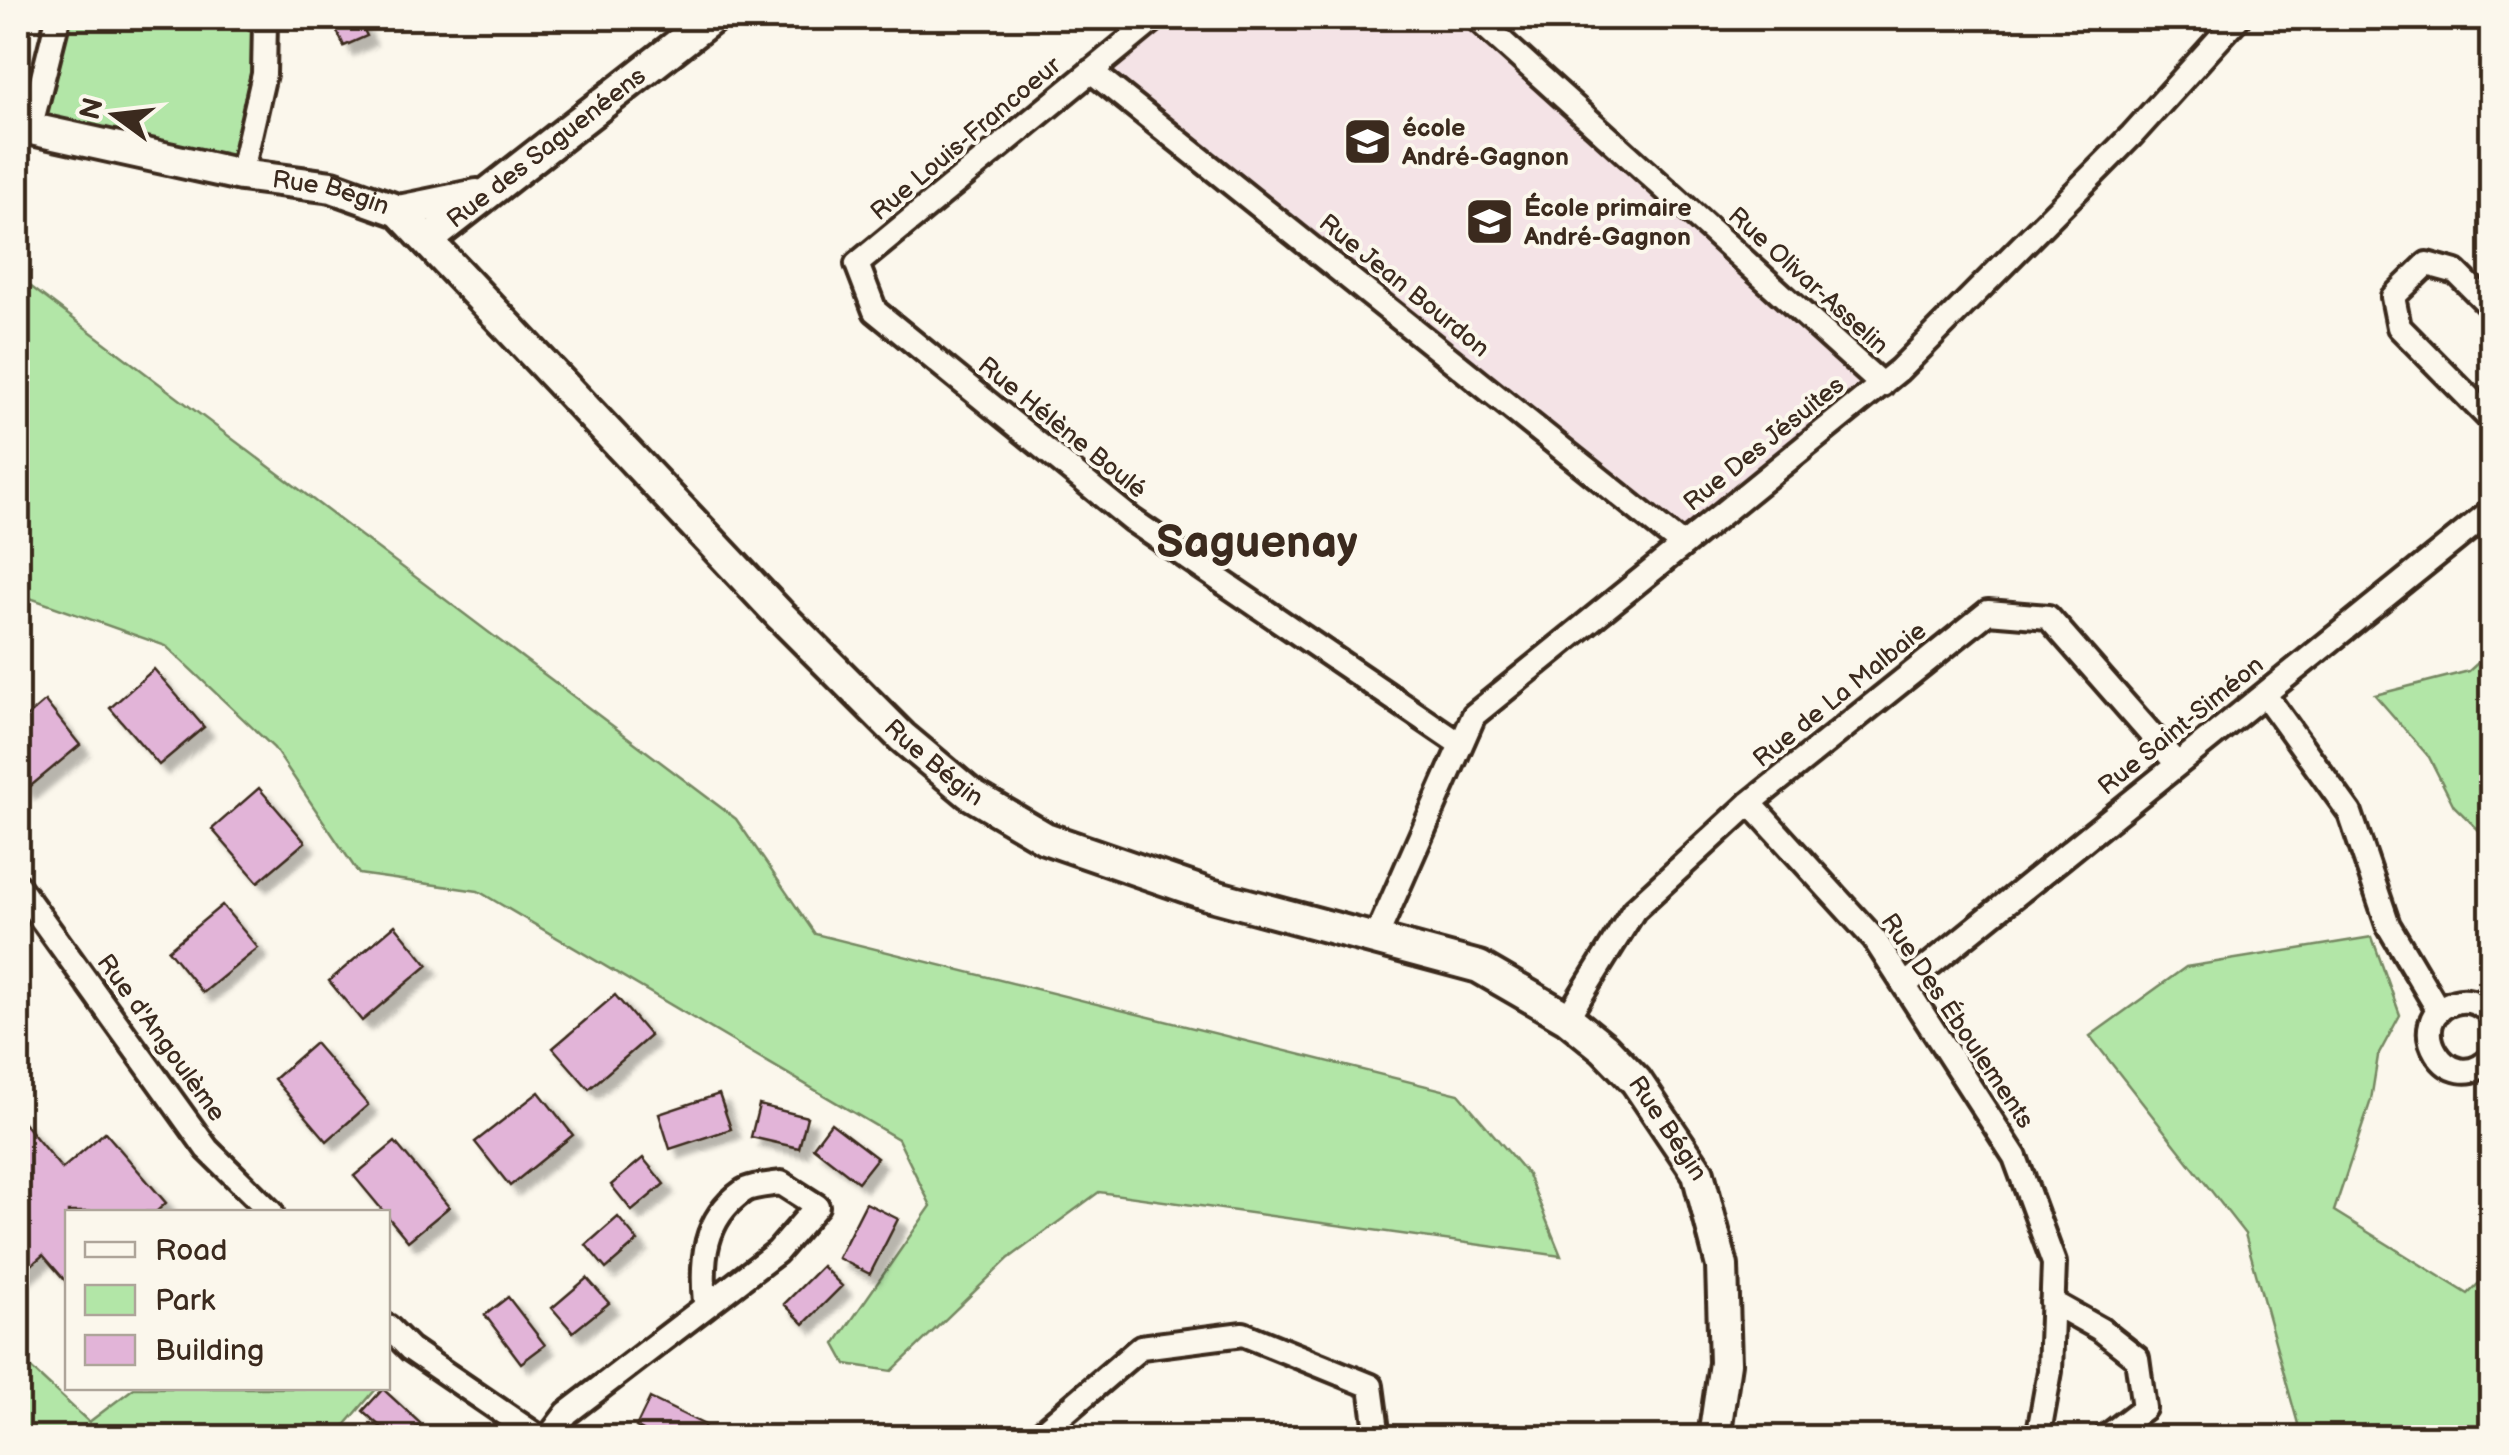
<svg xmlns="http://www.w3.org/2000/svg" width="2509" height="1455" font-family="'Balsamiq Sans',sans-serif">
	<defs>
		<filter id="shadow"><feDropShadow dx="9" dy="9" stdDeviation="2.5" flood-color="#0004"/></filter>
	</defs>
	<rect width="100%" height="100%" fill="#fbf7ec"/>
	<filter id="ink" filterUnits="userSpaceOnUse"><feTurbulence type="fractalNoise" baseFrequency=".01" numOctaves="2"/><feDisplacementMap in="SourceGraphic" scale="20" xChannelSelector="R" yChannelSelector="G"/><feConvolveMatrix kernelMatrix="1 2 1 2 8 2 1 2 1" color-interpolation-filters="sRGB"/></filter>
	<g filter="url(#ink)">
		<path fill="#f4e3e6" d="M 1155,18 L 1467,18 L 1877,374 L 1682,546 L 1086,71 Z"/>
		<path fill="#b2e6a7" stroke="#768862" stroke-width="2.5" d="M 58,18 L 256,18 L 265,21 L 241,175 L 30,129 Z
			M 18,277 L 736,819 L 815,934 L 1459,1094 L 1528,1175 L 1561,1256 L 1099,1192 L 1008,1259 L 892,1371 L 846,1364 L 835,1344 L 931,1206 L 898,1139 L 478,891 L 359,874 L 274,748 L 166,646 L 27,597 L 18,585 Z
			M 2491,651 L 2491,842 L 2454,806 L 2429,757 L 2375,695 L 2469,671 Z
			M 2372,937 L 2400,1015 L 2378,1056 L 2371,1100 L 2334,1211 L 2468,1294 L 2491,1271 L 2491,1437 L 2280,1437 L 2298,1424 L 2245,1234 L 2090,1036 L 2186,967 Z
			M 18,1356 L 89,1422 L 134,1388 L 377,1388 L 335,1437 L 18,1437 Z"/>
		<path fill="#e2b4d8" stroke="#3b2a1e" stroke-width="2.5" filter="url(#shadow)" d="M 331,18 L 358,18 L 367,36 L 344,46 Z
			M 154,669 L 204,727 L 159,765 L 110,708 Z
			M 45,701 L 80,745 L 26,790 L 18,779 L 18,724 Z
			M 259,788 L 305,842 L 258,882 L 212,829 Z
			M 222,905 L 258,948 L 203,993 L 168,950 Z
			M 395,925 L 428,965 L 362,1021 L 329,981 Z
			M 615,995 L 650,1036 L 589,1089 L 553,1048 Z
			M 315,1043 L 368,1105 L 327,1141 L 274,1079 Z
			M 539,1092 L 573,1135 L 510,1186 L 475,1142 Z
			M 719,1094 L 731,1129 L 670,1149 L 659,1114 Z
			M 759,1105 L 807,1117 L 799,1148 L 751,1137 Z
			M 18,1116 L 62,1169 L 105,1132 L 166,1203 L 156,1212 L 68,1212 L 68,1284 L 43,1255 L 18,1277 L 18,1223 L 26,1215 L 18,1205 Z
			M 831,1123 L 877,1158 L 858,1182 L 813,1147 Z
			M 395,1142 L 449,1207 L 408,1241 L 354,1176 Z
			M 643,1158 L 664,1184 L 632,1211 L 611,1185 Z
			M 866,1203 L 898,1219 L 870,1274 L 838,1258 Z
			M 618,1217 L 638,1241 L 606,1269 L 586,1245 Z
			M 822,1266 L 842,1286 L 804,1324 L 784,1304 Z
			M 587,1278 L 609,1303 L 573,1332 L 552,1308 Z
			M 508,1297 L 545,1345 L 521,1363 L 485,1315 Z
			M 383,1389 L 420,1423 L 407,1438 L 393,1438 L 363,1411 Z
			M 650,1398 L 705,1425 L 698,1438 L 656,1438 L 636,1427 Z"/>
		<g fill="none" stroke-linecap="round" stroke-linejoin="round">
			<defs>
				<path id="street" d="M 1156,18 L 857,264 L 875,311 L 1132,520 L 1460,744
					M 1476,18 L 1882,385
					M 1091,71 L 1682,545
					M 30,129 L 58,18
					M 241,175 L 264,74 L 265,21 L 256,18
					M 2492,308 L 2456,272 L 2427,264 L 2393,297 L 2399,327 L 2492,421
					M 2265,695 L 2350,813 L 2388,925 L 2439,1011
					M 1750,803 L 1875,940 L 2015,1157 L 2054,1263 L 2050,1371 L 2038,1438
					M 18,886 L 207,1149 L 271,1212
					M 1375,940 L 1474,715 L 1899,370 L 2132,135 L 2238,18
					M 1905,985 L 2492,510
					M 2492,1015 C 2481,1004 2470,998 2455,1002 C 2399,1017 2448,1104 2492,1057
					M 1567,1018 L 1634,910 L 1750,803 L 1988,612 L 2048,617 L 2177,764
					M 2052,1302 L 2100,1329 L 2137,1358 L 2144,1408 L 2105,1438
					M 388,1327 L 410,1349 L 540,1438
					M 548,1438 L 567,1413 L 777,1252 L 817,1206 L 781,1183 C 770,1185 751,1185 742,1192 C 704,1219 701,1260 705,1303
					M 1035,1438 L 1141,1347 L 1243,1334 L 1371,1386 L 1378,1438"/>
				<g id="secondary">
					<path id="s1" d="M 18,126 L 241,175 L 332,187 L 399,211 L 781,616 L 902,737 L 969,793 L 1045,838 L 1207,894 L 1479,967 L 1567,1018 L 1604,1048 L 1636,1081 L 1698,1173 L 1722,1266 L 1725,1363 L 1714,1438"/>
					<path d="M 399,211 L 477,195"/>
					<path id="s2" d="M 428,240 L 712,18"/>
				</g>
			</defs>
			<use href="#street" stroke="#3b2a1e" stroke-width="30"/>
			<use href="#secondary" stroke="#3b2a1e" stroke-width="38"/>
			<use href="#street" stroke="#fbf7ec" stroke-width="22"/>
			<use href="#secondary" stroke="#fbf7ec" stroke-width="30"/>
		</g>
	</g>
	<defs>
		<symbol id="school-square" viewBox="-11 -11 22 22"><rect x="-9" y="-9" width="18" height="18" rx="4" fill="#3b2a1e" stroke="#fbf7ec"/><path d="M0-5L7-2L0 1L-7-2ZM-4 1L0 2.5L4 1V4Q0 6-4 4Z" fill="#fff"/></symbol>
	</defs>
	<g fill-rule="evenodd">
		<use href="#school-square" x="1340" y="114" width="55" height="55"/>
		<use href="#school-square" x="1462" y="194" width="55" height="55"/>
	</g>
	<g text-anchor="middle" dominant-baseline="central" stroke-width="8" stroke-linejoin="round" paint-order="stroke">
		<g font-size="25" font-weight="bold" fill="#3b2a1e" stroke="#fbf7ec" text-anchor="start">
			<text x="1402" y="128">école<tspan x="1402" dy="29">André-Gagnon</tspan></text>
			<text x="1524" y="208">École primaire<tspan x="1524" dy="29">André-Gagnon</tspan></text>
		</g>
		<g font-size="25" fill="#3b2a1e" stroke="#fbf7ec">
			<text transform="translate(966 139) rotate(-40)">Rue Louis-Francoeur</text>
			<text stroke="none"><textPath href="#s2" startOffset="150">Rue des Saguenéens</textPath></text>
			<text stroke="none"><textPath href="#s1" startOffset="320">Rue Bégin</textPath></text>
			<text transform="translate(1808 281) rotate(42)">Rue Olivar-Asselin</text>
			<text transform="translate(1404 286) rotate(39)">Rue Jean Bourdon</text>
			<text transform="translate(1062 428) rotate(39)">Rue Hélène Boulé</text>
			<text transform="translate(1764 444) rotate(-39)">Rue Des Jésuites</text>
			<text transform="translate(1840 695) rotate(-39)">Rue de La Malbaie</text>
			<text transform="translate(2181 726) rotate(-39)">Rue Saint-Siméon</text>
			<text stroke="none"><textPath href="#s1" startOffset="1160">Rue Bégin</textPath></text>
			<text transform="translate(1957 1021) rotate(56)">Rue Des Éboulements</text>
			<text transform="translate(161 1038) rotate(54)">Rue d'Angoulème</text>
			<text stroke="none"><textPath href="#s1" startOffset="2000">Rue Bégin</textPath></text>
		</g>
		<g font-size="45" font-weight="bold" fill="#3b2a1e" stroke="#fbf7ec">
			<text x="1257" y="543">Saguenay</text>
		</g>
	</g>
	<rect width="2509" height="1455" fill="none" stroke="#fbf7ec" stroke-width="60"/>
	<rect x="30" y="30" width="2449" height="1395" fill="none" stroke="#3b2a1e" stroke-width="4" filter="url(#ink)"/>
	<rect x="65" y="1210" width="325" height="180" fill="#fbf7ec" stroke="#aea59a" stroke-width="2.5"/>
	<rect x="85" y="1242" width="50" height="15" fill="#fbf7ec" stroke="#aea59a" stroke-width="2.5"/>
	<text x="155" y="1260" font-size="30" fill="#3b2a1e">Road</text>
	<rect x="85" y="1285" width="50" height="30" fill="#b2e6a7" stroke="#aea59a" stroke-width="2.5"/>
	<text x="155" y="1310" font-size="30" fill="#3b2a1e">Park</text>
	<rect x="85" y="1335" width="50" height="30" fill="#e2b4d8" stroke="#aea59a" stroke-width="2.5"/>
	<text x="155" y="1360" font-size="30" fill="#3b2a1e">Building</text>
	<g transform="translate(115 115) rotate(285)" stroke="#fbf7ec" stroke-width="8" paint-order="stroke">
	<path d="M0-8L18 38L0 25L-18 38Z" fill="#3b2a1e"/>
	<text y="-15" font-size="28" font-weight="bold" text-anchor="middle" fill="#3b2a1e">N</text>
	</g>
</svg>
